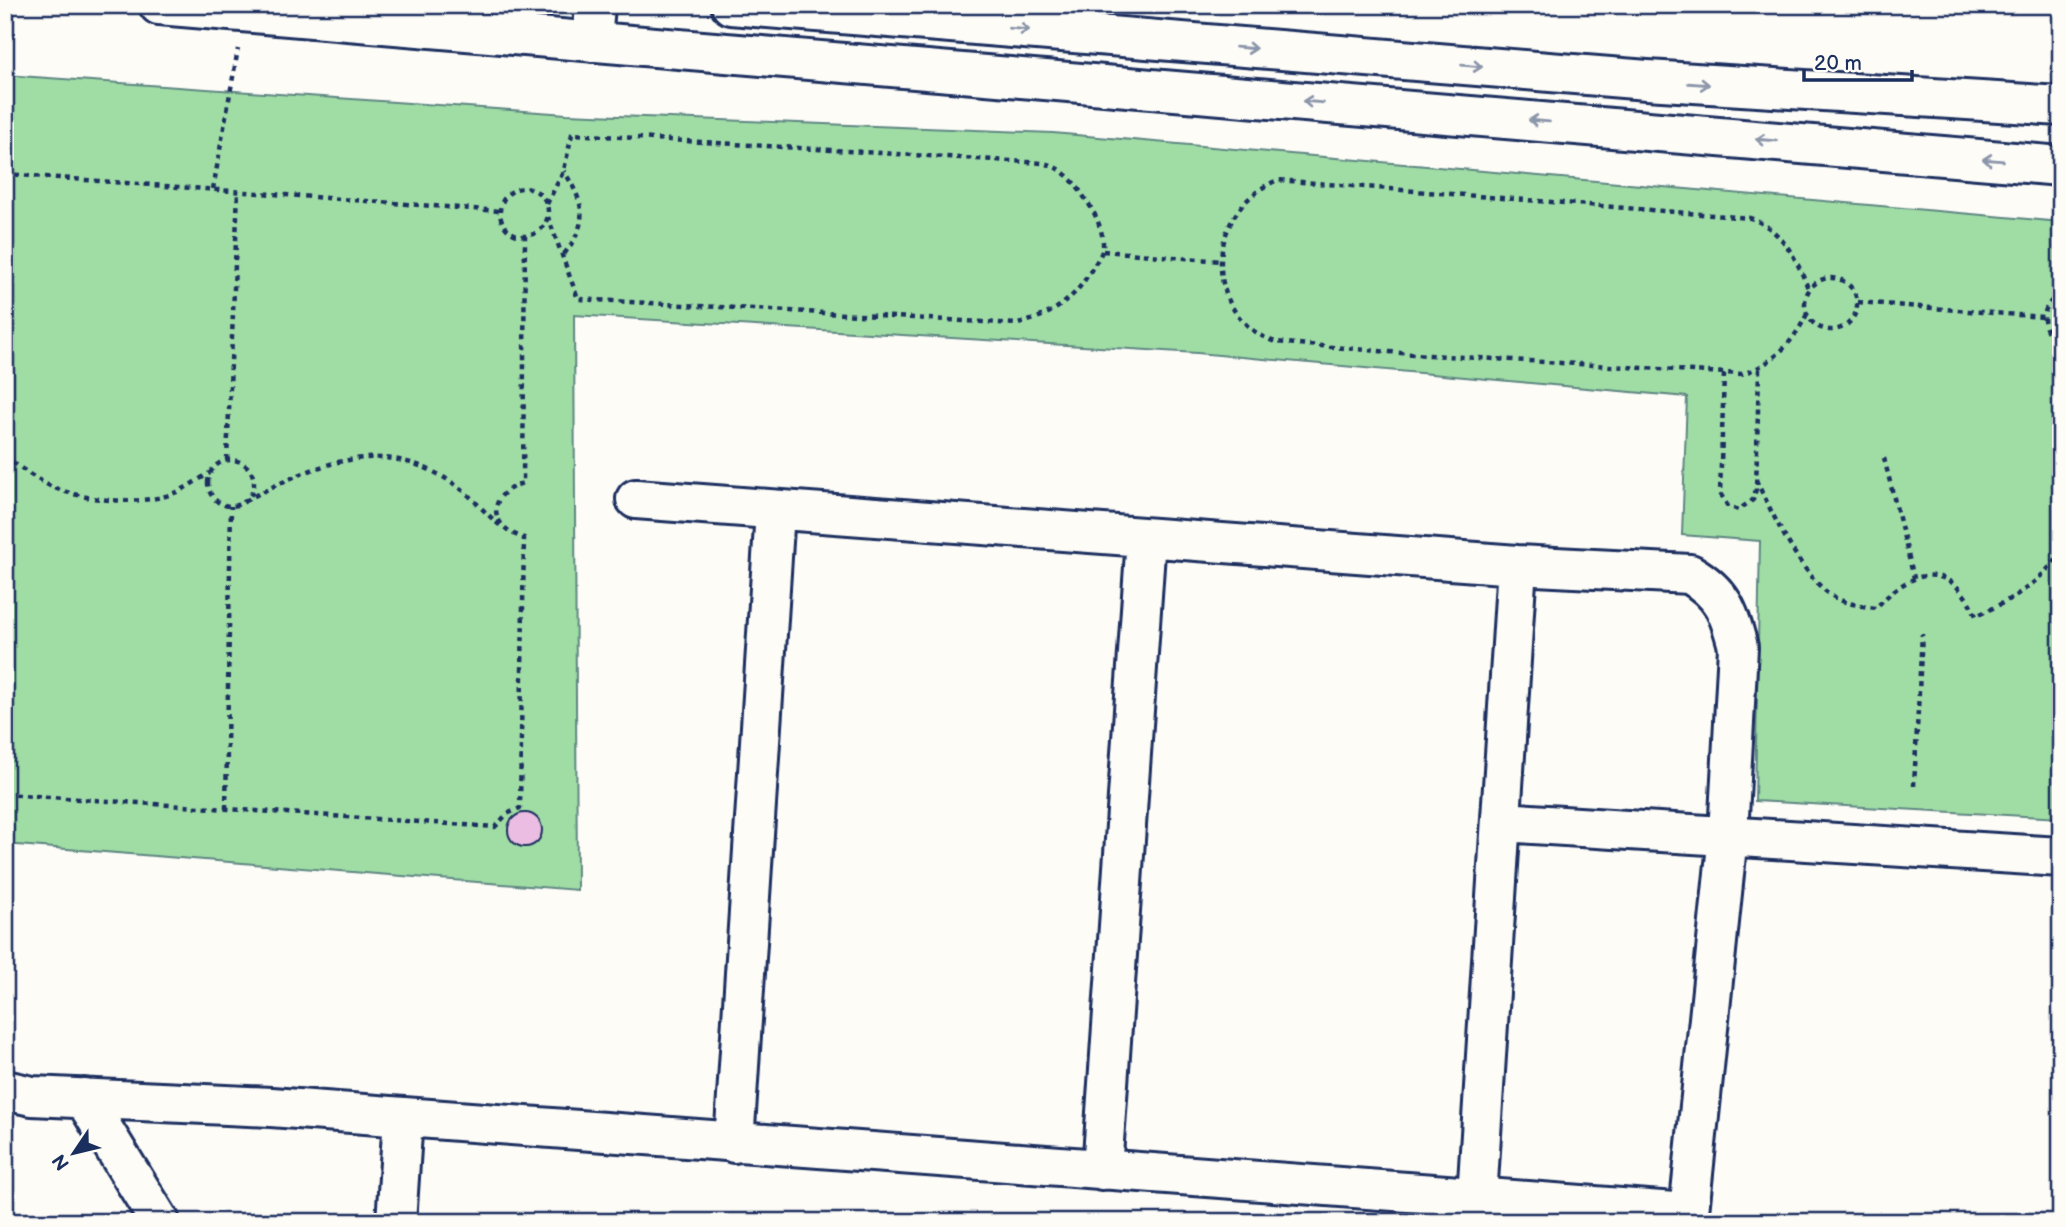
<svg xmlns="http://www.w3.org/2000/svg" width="2066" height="1227" font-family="'Balsamiq Sans',sans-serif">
	<rect width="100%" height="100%" fill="#fdfcf7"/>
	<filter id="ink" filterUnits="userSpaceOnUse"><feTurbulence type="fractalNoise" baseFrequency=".0143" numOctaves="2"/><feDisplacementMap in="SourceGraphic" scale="14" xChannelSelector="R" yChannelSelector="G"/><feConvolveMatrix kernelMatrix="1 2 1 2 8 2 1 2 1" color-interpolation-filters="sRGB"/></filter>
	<g filter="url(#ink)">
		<path fill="#a0dda5" stroke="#5e8682" stroke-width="2" d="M 5,75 L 567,114 L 1053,133 L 2061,222 L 2061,818 L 1755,801 L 1760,541 L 1682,535 L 1687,397 L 1197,353 L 574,315 L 577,890 L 5,844 Z"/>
		<path fill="#ebbde2" stroke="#1b2f5e" stroke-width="2" d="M508 830a17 17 0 1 1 34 0a17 17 0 1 1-34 0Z"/>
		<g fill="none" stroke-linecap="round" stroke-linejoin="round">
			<defs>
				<path id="minor" d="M 159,5 L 2061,166
					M 731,5 L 1647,80 L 2061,106
					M 592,42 L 595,5
					M 636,499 L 1517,565 L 1690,574 C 1722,593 1729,611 1738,647 L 1728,835 L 1688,1222
					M 1501,822 L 2061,857
					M 5,1090 L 32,1096 L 271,1107 L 1688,1213
					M 84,1098 L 160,1222
					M 734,1143 L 775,511
					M 1102,1170 L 1146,538
					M 1477,1198 L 1517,565
					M 396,1222 L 403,1118"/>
			</defs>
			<use href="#minor" stroke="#1b2f5e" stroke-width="44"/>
			<path stroke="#1b2f5e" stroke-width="4.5" stroke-dasharray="5 5" stroke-linecap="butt" d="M 5,174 L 500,211
				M500 212a24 24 0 1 1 48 0a24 24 0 1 1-48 0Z
				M 213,189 L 238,49
				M 547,204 L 564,170 L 572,134 L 1043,163 C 1062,167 1074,181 1084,197 C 1094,210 1104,231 1103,247 C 1102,254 1097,261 1093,267 C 1074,300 1055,314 1018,324 L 578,299 L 548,217
				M 1103,251 L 1221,261
				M 564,254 C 590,222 584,203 564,171
				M1805 304a26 26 0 1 1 52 0a26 26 0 1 1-52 0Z
				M 2061,294 C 2038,305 2039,333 2061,344
				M 1858,302 L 2043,317
				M 1807,314 C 1793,343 1773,364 1742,374 L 1413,354 L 1275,342 C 1199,314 1206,208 1278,180 L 1750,218 C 1783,230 1797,259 1809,291
				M 1724,374 L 1720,493 L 1727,505 L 1738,510 L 1753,500 L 1756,489 L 1759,369
				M 5,456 C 19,467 34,478 50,486 C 84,501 142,507 177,492 C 188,487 199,479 210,473
				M 1884,458 L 1914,578
				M208 483a23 23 0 1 1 46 0a23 23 0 1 1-46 0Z
				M 227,460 L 238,191
				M 1756,480 C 1772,513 1802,578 1834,597 C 1846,604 1862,606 1876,608 C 1912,567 1952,560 1976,616 C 2009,601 2042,583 2061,551
				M 245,501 C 315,464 383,433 457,486 C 473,497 485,514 501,526
				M 1914,786 L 1922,634
				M 5,794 L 495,827 L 507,814 L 520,808 L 524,538 C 488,527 486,494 523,483 L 525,236
				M 226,809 L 231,506"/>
			<use href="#minor" stroke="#fdfcf7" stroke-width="38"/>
		</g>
		<defs><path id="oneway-shaft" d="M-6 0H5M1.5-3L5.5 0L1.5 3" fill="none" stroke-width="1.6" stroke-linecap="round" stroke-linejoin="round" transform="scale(1.75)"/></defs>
		<g stroke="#8c96aa">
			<use href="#oneway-shaft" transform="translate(1019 29) rotate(5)"/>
			<use href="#oneway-shaft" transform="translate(1246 48) rotate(5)"/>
			<use href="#oneway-shaft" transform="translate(1472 66) rotate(5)"/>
			<use href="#oneway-shaft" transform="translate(1699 84) rotate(4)"/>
			<use href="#oneway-shaft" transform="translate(1313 102) rotate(-175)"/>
			<use href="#oneway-shaft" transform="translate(1539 121) rotate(-175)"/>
			<use href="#oneway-shaft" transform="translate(1766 140) rotate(-175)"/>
			<use href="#oneway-shaft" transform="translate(1993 160) rotate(-175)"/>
		</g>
	</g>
	<rect width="2066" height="1227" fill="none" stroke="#fdfcf7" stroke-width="28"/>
	<rect x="14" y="14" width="2038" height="1199" fill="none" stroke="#1b2f5e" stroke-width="2.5" filter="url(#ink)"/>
	<g transform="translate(74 1153) rotate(235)" stroke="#fdfcf7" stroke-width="5" paint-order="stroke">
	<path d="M0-5L12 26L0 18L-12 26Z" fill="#1b2f5e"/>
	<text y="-10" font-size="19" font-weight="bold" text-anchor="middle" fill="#1b2f5e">N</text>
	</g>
	<path d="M1804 70v10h108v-10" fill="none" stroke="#1b2f5e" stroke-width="3.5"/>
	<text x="1814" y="70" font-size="21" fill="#1b2f5e" stroke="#fdfcf7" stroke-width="5" paint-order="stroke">20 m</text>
</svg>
